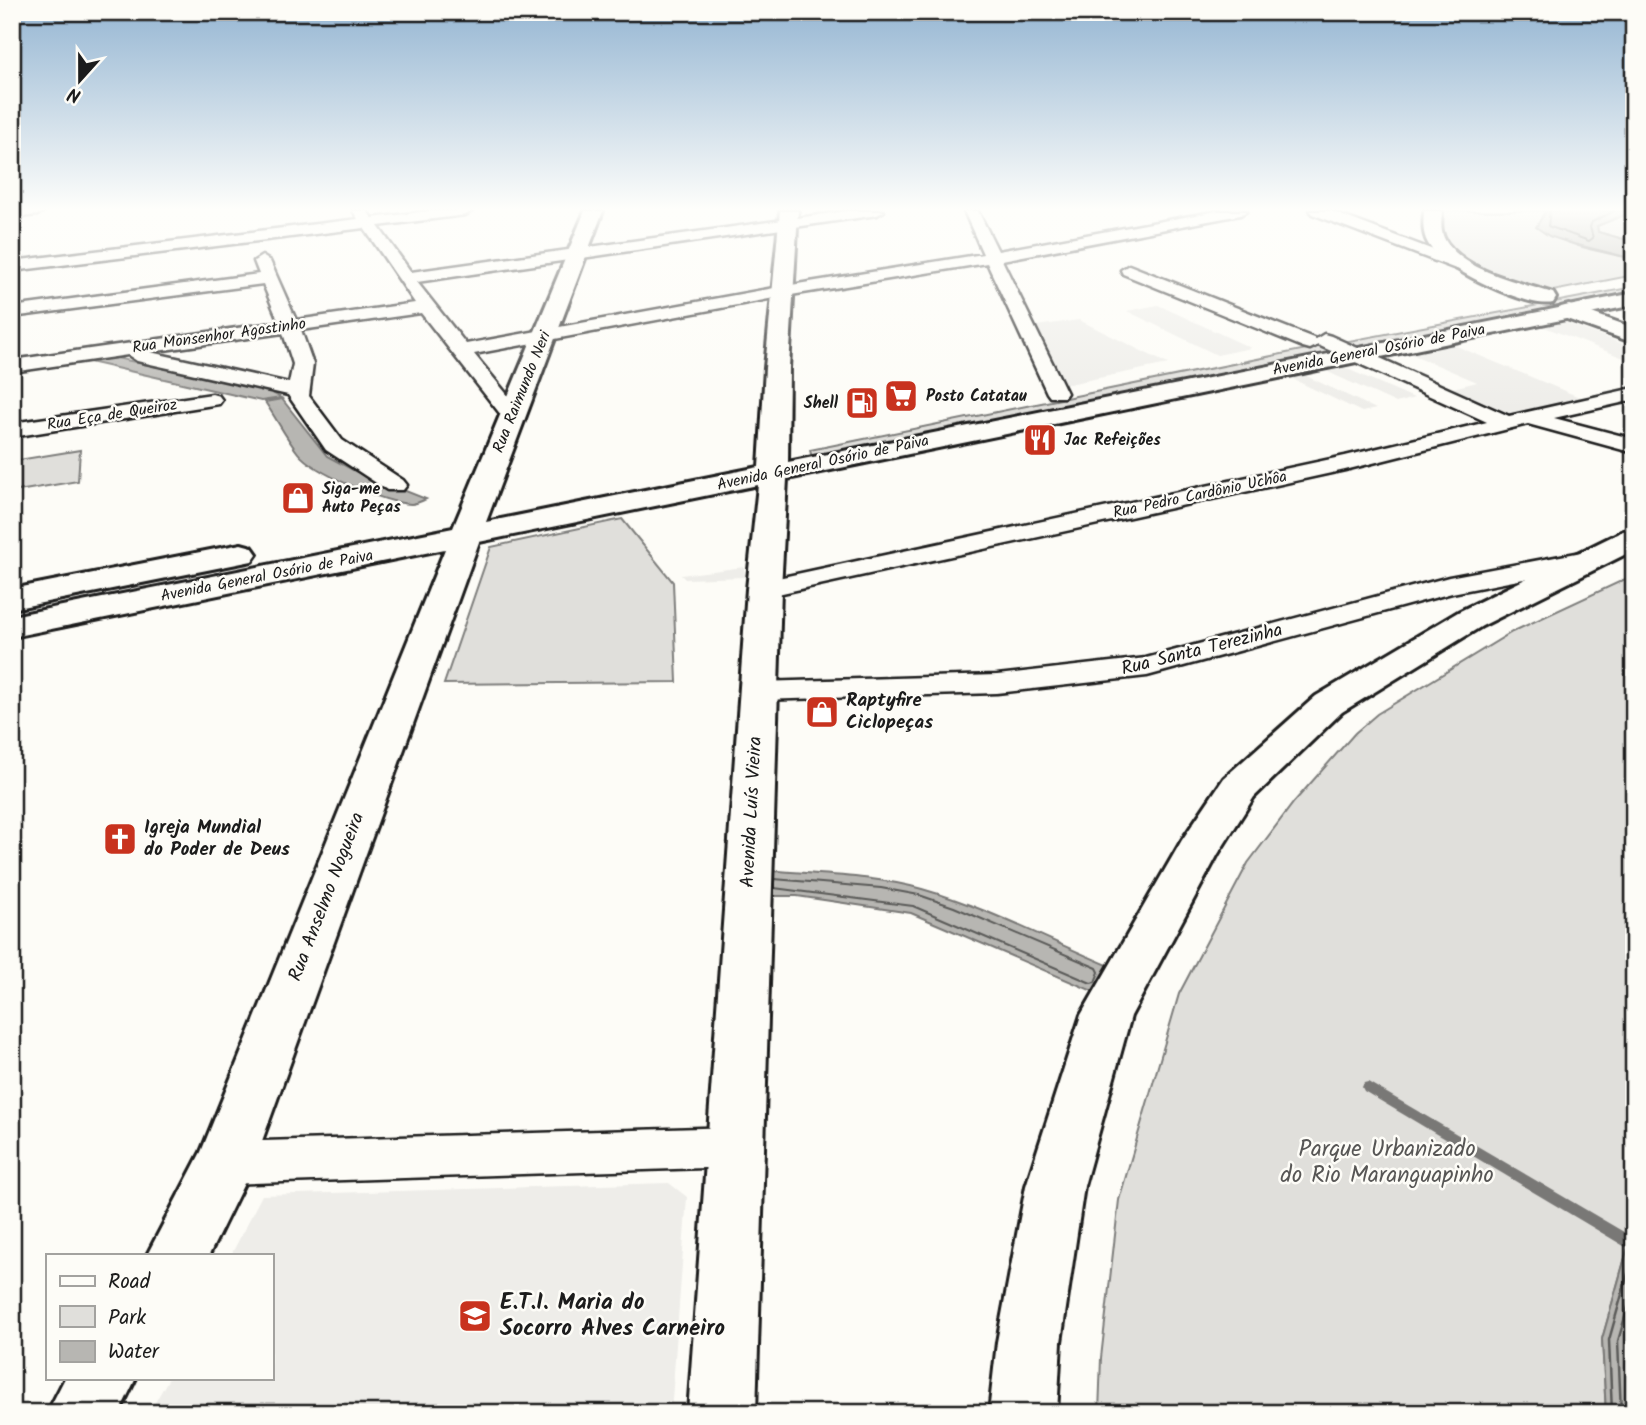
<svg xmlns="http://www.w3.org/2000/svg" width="1646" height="1425" font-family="Kalam,sans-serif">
	<rect width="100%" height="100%" fill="#fdfcf7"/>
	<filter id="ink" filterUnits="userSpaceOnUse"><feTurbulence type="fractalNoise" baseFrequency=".0143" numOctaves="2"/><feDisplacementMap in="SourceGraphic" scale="14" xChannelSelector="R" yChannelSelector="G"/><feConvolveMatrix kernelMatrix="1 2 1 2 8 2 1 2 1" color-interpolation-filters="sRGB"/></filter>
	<g filter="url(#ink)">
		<path fill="#eeede9" d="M 1158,305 L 1251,348 L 1217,355 L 1127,311 Z
			M 1556,319 L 1634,348 L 1634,362 L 1534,323 Z
			M 1079,320 L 1168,364 L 1059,386 L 1036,326 Z
			M 1444,341 L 1584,399 L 1506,417 L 1445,390 L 1477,382 L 1402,350 Z
			M 1336,364 L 1414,398 L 1396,403 L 1319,368 Z
			M 1298,372 L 1376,409 L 1362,412 L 1284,375 Z
			M 744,567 L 745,577 L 685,579 L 681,575 Z
			M 669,1183 L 687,1197 L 671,1413 L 149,1413 L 169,1378 L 271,1378 L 271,1255 L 231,1255 L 262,1195 Z"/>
		<path fill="#e0dfdb" stroke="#7e7e7c" stroke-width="2" d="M 1442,211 L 1547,211 L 1543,214 L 1537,227 C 1564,246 1602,252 1634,259 L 1634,275 L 1538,294 L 1478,271 L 1445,252 L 1435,227 L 1442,219 Z
			M 1634,211 L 1634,242 L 1598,232 L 1597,226 Z
			M 1634,287 L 1634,291 L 1352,349 L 1338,343 Z
			M 1326,345 L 1341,351 L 812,458 L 810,450 Z
			M 80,450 L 78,481 L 12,492 L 12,461 Z
			M 622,519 L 673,582 L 677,682 L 444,684 L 491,547 Z
			M 1634,575 L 1634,1226 L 1602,1339 L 1606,1413 L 1099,1413 L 1101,1358 L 1119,1200 L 1179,994 L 1248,863 L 1294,802 L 1355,733 L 1377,714 L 1512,632 Z"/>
		<path fill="#b7b6b2" stroke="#797876" stroke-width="2" d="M 1547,211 L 1634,211 L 1597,226 L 1598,232 L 1634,242 L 1634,259 L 1574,244 L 1549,236 L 1536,227 Z
			M 112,357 L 269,391 L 281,398 L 261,401 L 85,361 Z
			M 282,399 L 327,456 L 355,471 L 426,499 C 422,501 416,504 411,504 C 385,503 314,473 298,453 C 286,438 276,418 265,402 Z
			M 779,871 C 826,875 876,876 922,889 C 986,907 1048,940 1110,966 L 1097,993 L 911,913 L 797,896 L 764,896 L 766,872 Z
			M 1634,1226 L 1634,1413 L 1606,1413 L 1602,1339 Z"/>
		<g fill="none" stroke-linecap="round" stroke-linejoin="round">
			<path stroke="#5a5a58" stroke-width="2" d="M 1550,211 L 1548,226 L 1589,241 L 1593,238 L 1590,227 L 1592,222 L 1614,211
				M 774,879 L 881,888 L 919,895 L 954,907 L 1097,968 L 1099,972 L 1095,982 L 1091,983 L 913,906 L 774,888"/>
			<path stroke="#5a5a58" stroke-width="2.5" d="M 1612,1413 L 1609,1340 L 1634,1252
				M 1621,1413 L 1618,1341 L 1634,1286
				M 1632,1413 L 1629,1342 L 1634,1324"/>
			<path fill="#797876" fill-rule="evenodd" d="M 1368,1082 L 1634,1238 L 1634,1252 L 1364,1091 L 1362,1087 L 1364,1083 Z"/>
			<defs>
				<path id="minor" d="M 12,211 L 44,211 L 37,215 L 12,218 Z
					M 353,211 L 367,211 L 372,218 L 430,211 L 472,211 L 465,215 L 378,226 L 411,272 L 847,211 L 884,211 L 877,215 L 417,282 L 466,344 L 785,286 L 983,254 L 964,211 L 978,211 L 998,251 L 1217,211 L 1247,211 L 1240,215 L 1002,260 L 1067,393 L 1064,397 L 1050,397 L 1047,393 L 987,263 L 785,296 L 474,354 L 524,415 L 521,420 L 505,420 L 421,313 L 301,330 L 313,364 L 309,396 L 342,440 L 403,480 L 407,485 L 403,490 L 387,490 L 326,450 L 288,395 L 137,361 L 128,355 L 12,372 L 12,360 L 279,322 L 263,284 L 12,317 L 12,307 L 259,274 L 254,261 L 262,256 L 270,261 L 296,320 L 415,303 L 364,228 L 12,271 L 12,261 L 358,219 ZM 283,333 L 293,364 L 289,383 L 150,352 Z
					M 1310,211 L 1330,211 L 1468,263 L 1470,266 L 1468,269 L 1456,269 L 1312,214 Z
					M 1129,265 L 1316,339 L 1324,334 L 1331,336 L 1509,416 L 1634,388 L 1634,400 L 1554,418 L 1634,439 L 1634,453 L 1528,424 L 1345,470 L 764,597 L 754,595 L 750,589 L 754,583 L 764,581 L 1345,456 L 1487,422 L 1318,345 L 1310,349 L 1303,347 L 1123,274 L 1121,270 Z
					M 212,394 L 219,396 L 222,400 L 219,404 L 12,437 L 12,423 Z
					M 1587,551 L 1596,553 L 1600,559 L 1596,565 L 1452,593 L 1147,676 L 997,693 L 759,700 L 748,698 L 744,691 L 748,684 L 759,682 L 997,675 L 1146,658 L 1449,577 Z
					M 735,1127 L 751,1133 L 758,1147 L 751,1161 L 735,1167 L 225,1184 L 208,1178 L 202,1163 L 208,1148 L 225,1142 Z"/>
				<path id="secondary" d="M 1424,211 L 1442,211 C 1441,223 1440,233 1447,243 C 1469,273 1520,282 1553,293 L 1556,298 L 1553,303 C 1528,309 1446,269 1431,248 C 1422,236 1423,225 1424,211 Z
					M 1569,305 L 1634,328 L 1634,343 L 1561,317 L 1558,312 L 1561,307 Z
					M 1634,529 L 1634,550 L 1482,626 L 1342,712 L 1254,797 L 1218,854 L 1131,1016 L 1084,1186 L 1061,1342 L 1057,1413 L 989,1413 L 997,1342 L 1026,1186 L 1081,1015 L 1182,840 L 1224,778 L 1316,696 L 1458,612 L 1623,531 Z"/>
				<path id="primary" d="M 585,211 L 603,211 L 486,522 L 759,467 L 765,368 L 780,211 L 798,211 L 789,368 L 788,462 L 1634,293 L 1634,305 L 787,479 L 781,589 L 756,1413 L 688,1413 L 747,589 L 758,485 L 479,542 L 254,1163 L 209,1255 L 147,1255 L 201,1152 L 445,549 L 12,637 L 12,616 L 453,528 Z
					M 241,544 L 252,547 L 257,554 L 252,561 L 12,609 L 12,589 Z
					M 65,1378 L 136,1378 L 119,1413 L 47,1413 Z"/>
			</defs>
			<use href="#minor" stroke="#1c1c1c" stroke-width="5"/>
			<use href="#secondary" stroke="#1c1c1c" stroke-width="6"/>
			<use href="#primary" stroke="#1c1c1c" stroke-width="6"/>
			<use href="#minor" fill="#fdfcf7" fill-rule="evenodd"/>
			<use href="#secondary" fill="#fdfcf7" fill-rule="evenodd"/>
			<use href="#primary" fill="#fdfcf7" fill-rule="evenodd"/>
		</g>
	</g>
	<linearGradient id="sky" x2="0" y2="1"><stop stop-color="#94b5d2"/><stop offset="0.51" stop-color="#fefefb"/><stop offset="1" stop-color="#fefefb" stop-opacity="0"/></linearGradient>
	<rect width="1646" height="410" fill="url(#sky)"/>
	<defs>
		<symbol id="supermarket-square" viewBox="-11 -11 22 22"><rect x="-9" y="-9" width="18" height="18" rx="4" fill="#c8321e" stroke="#fdfcf7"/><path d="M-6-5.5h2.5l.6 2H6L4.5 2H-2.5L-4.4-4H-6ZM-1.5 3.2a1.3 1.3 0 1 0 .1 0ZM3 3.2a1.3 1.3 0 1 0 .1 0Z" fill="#fff"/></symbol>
		<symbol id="fuel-square" viewBox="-11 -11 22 22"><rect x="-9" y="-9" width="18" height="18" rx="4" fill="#c8321e" stroke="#fdfcf7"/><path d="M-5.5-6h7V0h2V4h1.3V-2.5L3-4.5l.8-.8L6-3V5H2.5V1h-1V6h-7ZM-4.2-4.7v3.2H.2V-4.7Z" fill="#fff"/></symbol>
		<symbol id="restaurant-square" viewBox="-11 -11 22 22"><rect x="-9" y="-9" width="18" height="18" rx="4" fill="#c8321e" stroke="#fdfcf7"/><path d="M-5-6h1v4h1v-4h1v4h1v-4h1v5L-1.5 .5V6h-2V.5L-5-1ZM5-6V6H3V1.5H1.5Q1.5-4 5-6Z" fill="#fff"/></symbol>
		<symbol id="shop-square" viewBox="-11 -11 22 22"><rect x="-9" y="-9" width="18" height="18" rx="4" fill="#c8321e" stroke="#fdfcf7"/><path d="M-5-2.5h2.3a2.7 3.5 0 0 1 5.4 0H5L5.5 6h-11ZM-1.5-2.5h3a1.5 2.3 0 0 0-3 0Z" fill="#fff"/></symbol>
		<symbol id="church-square" viewBox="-11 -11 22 22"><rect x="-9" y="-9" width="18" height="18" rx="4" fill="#c8321e" stroke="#fdfcf7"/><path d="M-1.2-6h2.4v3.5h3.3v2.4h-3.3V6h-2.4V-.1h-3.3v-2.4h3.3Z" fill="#fff"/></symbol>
		<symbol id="school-square" viewBox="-11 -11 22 22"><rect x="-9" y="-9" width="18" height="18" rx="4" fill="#c8321e" stroke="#fdfcf7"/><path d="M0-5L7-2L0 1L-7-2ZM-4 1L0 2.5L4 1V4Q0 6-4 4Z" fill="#fff"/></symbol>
	</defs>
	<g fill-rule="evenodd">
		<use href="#supermarket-square" x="882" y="377" width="38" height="38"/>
		<use href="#fuel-square" x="843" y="384" width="38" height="38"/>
		<use href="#restaurant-square" x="1021" y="421" width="38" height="38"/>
		<use href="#shop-square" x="279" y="479" width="38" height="38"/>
		<use href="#shop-square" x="803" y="693" width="38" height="38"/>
		<use href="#church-square" x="101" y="820" width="38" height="38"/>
		<use href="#school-square" x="456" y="1297" width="38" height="38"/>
	</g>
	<g text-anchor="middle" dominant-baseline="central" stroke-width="5" stroke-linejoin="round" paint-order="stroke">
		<g font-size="16" fill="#1c1c1c" stroke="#fdfcf7">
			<text transform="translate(219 336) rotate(-8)">Rua Monsenhor Agostinho</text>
			<text transform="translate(1379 350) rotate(-11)">Avenida General Osório de Paiva</text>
			<text transform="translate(522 392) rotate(-68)">Rua Raimundo Neri</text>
			<text transform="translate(112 415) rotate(-9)">Rua Eça de Queiroz</text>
			<text transform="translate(823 463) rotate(-12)">Avenida General Osório de Paiva</text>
			<text transform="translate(1200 495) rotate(-12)">Rua Pedro Cardônio Uchôa</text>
			<text transform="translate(267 576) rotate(-11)">Avenida General Osório de Paiva</text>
		</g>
		<g font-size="16" font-weight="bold" fill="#1c1c1c" stroke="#fdfcf7" text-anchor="start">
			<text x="926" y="396">Posto Catatau</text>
			<text x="838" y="403" text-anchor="end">Shell</text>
			<text x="1064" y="440">Jac Refeições</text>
			<text x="322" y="489">Siga-me<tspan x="322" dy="18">Auto Peças</tspan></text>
		</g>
		<g font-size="19" fill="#1c1c1c" stroke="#fdfcf7">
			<text transform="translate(1202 650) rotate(-14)">Rua Santa Terezinha</text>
			<text transform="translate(752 812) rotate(-87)">Avenida Luís Vieira</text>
			<text transform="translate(327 897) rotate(-69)">Rua Anselmo Nogueira</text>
		</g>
		<g font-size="19" font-weight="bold" fill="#1c1c1c" stroke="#fdfcf7" text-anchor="start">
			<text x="846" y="701">Raptyfire<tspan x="846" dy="22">Ciclopeças</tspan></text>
			<text x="144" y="828">Igreja Mundial<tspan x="144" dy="22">do Poder de Deus</tspan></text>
		</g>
		<g font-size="23" fill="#575655" stroke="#fdfcf7">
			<text x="1387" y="1150">Parque Urbanizado<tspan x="1387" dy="26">do Rio Maranguapinho</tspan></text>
		</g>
		<g font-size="23" font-weight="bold" fill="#1c1c1c" stroke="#fdfcf7" text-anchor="start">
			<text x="500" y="1303">E.T.I. Maria do<tspan x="500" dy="26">Socorro Alves Carneiro</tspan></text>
		</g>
	</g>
	<rect width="1646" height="1425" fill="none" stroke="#fdfcf7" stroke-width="42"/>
	<rect x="21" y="21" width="1604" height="1383" fill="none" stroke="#1c1c1c" stroke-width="2.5" filter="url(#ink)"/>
	<rect x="46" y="1254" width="228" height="126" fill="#fdfcf7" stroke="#a3a29f" stroke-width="2"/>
	<rect x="60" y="1276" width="35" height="10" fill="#fdfcf7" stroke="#a3a29f" stroke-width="2"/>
	<text x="108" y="1288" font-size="21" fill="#1c1c1c">Road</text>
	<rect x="60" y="1306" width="35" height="21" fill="#e0dfdb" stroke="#a3a29f" stroke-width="2"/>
	<text x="108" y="1324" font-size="21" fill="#1c1c1c">Park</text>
	<rect x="60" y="1341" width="35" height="21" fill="#b7b6b2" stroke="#a3a29f" stroke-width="2"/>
	<text x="108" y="1358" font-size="21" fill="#1c1c1c">Water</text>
	<g transform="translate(80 80) rotate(201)" stroke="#fdfcf7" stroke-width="5" paint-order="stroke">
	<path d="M0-5L12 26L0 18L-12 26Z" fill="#1c1c1c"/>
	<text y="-10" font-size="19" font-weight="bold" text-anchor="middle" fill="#1c1c1c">N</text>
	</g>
</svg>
